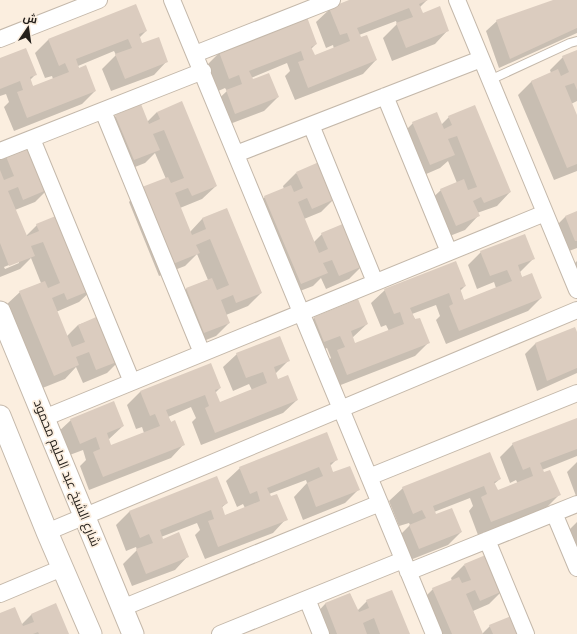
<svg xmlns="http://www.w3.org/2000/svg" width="577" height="634" font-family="'Roboto Serif',Cairo,serif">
	<rect width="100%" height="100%" fill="#fbeedf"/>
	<path fill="#0003" fill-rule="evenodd" d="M 352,0 L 427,0 L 420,7 L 422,14 L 448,30 L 435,44 L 392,61 L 383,38 L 397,24 L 396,21 L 359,35 L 376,60 L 363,74 L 295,100 L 285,76 L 290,71 L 287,63 L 251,78 L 278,97 L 264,111 L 222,127 L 213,104 L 227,91 L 225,88 L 216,92 L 206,66 L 219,53 L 316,44 L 311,49 L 314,57 L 334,49 L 333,45 L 326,48 L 316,22 L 330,9 Z
		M 556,0 L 577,0 L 577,33 L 499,68 L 486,31 L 497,21 Z
		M 146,31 L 139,38 L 142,45 L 167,61 L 154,75 L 111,91 L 102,69 L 116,55 L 114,51 L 78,66 L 79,69 L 95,91 L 82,104 L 14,131 L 4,107 L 9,102 L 6,94 L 0,96 L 0,59 L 35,75 L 30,80 L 33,87 L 53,79 L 52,76 L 45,78 L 35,53 L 48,40 Z
		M 577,51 L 577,101 L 571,104 L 577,118 L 577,171 L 554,180 L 518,95 L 532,81 L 551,73 L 550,70 L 563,57 Z
		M 157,112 L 216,186 L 202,199 L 180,208 L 190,232 L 202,219 L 227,210 L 261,293 L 248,306 L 226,315 L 229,323 L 216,336 L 191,346 L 173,302 L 186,289 L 208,280 L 197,254 L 185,266 L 159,276 L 129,202 L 142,188 L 166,179 L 155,153 L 145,163 L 120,173 L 103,129 L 116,116 L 147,122 Z
		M 449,117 L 510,192 L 497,206 L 477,213 L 478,216 L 465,230 L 442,239 L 427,203 L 441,190 L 457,183 L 448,161 L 440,168 L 417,178 L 400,136 L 413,123 L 441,125 Z
		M 5,155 L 48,189 L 35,202 L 15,210 L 26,236 L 37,225 L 93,289 L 79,302 L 56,312 L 66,337 L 78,325 L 103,316 L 121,359 L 107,373 L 83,383 L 76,367 L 65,379 L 40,389 L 6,305 L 20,292 L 41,283 L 31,258 L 20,269 L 0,277 L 0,160 ZM 19,261 L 19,263 L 5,269 L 4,267 Z
		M 296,173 L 334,199 L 321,212 L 304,219 L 314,242 L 322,234 L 362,266 L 349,279 L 326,289 L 321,278 L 313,286 L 287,296 L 251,210 L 265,197 L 284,189 L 283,186 Z
		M 577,212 L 577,248 L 561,254 L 552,230 L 565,217 Z
		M 481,252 L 533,259 L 520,272 L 522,278 L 541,298 L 528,311 L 446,344 L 436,320 L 440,316 L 436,305 L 412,314 L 429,342 L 415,356 L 333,388 L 324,364 L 331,358 L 327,348 L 311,355 L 302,331 L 315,317 L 367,324 L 352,338 L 355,344 L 389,331 L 386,325 L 381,327 L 371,303 L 385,290 L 465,286 L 460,291 L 464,301 L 496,288 L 494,282 L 477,289 L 468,265 Z
		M 577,261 L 577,271 L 574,264 Z
		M 577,334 L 577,373 L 537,391 L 525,354 L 535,344 Z
		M 237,354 L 289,360 L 275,374 L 277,380 L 297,400 L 283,413 L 201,445 L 192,422 L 196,418 L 191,407 L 168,417 L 184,444 L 171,458 L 89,490 L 80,466 L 86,460 L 83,450 L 67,456 L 57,433 L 71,420 L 123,426 L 108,440 L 111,446 L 144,433 L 142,427 L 136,429 L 127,405 L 140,392 L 220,388 L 215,393 L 219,403 L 252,390 L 249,384 L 233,391 L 223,367 Z
		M 577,419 L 577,456 L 542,470 L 559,495 L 546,508 L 478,535 L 469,511 L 473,506 L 470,498 L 434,512 L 436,516 L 461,532 L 448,545 L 405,562 L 396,539 L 410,525 L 409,523 L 399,526 L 389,501 L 403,488 L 500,479 L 494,484 L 498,491 L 518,484 L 516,480 L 510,483 L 500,457 L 513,444 Z
		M 337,459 L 330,466 L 333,473 L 358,490 L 345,503 L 303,520 L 294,497 L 307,483 L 306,480 L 269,494 L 286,519 L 273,533 L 205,559 L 195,535 L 200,530 L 197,523 L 161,537 L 163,540 L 188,556 L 175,570 L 132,586 L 123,564 L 137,550 L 136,547 L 126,551 L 116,525 L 129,512 L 227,503 L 221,508 L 224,516 L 245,508 L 243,504 L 237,507 L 226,481 L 240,468 Z
		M 577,462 L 577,495 L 576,496 L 567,472 Z
		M 577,522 L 577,559 L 566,533 Z
		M 464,565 L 502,591 L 489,604 L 473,611 L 482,634 L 490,626 L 520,634 L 433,634 L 420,602 L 433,589 L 452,581 L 451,578 Z
		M 350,594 L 357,611 L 367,601 L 409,634 L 318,634 L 312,618 L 325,604 Z
		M 56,605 L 67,634 L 0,634 L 0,614 L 21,625 L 31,615 Z"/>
	<path fill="#dbccbf" d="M 349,0 L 428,0 L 419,4 L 423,13 L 440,6 L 449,31 L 406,48 L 396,23 L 413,17 L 409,8 L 357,28 L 361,37 L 367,35 L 377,60 L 308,88 L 298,62 L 304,60 L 301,51 L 249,71 L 253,79 L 269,73 L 279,97 L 235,114 L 226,90 L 242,84 L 239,75 L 229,79 L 219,52 L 307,17 L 317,44 L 311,47 L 315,55 L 350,41 L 347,33 L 340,35 L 329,8 Z
		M 553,0 L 577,0 L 577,28 L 510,59 L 496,20 Z
		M 136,4 L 147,31 L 139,34 L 142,43 L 159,37 L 168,62 L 125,79 L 115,54 L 132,48 L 128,39 L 76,59 L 79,68 L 86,65 L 96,91 L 27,118 L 17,92 L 23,90 L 20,81 L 0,89 L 0,58 L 26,48 L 37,75 L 30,77 L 33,86 L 69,72 L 65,63 L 59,66 L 48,39 Z
		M 577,50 L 577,90 L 574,83 L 565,86 L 577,115 L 577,164 L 567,168 L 531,81 L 558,69 L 561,76 L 569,72 L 562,56 Z
		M 182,101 L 217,186 L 192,196 L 188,188 L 175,193 L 192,235 L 206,229 L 202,218 L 227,208 L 262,293 L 236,303 L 233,295 L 221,300 L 230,323 L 204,333 L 186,288 L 212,278 L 217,290 L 229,285 L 210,239 L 196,245 L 200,253 L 173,264 L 142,187 L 168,177 L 171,183 L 184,178 L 164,130 L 153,134 L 160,150 L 134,160 L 115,115 L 141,104 L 149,124 L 160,119 L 157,112 Z
		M 475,105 L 511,192 L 484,203 L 481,197 L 473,201 L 480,216 L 456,226 L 440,189 L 464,179 L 468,190 L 477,187 L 457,136 L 448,139 L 455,155 L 430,165 L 412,122 L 437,112 L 444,129 L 452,125 L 448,116 Z
		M 31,144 L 49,189 L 23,200 L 18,187 L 8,191 L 27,236 L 39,231 L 36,224 L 63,213 L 94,289 L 67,300 L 64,293 L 52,298 L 72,347 L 85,342 L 78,325 L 103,314 L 122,360 L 96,370 L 89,352 L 76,357 L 79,365 L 54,376 L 19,291 L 45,281 L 48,288 L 60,283 L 43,242 L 31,246 L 35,256 L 9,266 L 0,243 L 0,170 L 4,180 L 14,176 L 5,154 Z
		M 319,162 L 335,199 L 312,209 L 307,198 L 298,202 L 319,253 L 328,249 L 321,233 L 345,223 L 363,266 L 339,276 L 332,260 L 323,263 L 328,273 L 301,284 L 264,196 L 291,185 L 294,192 L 303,188 L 296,172 Z
		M 577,211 L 577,241 L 575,241 L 565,216 Z
		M 525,234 L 535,259 L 518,265 L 522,277 L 532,273 L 542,298 L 459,331 L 449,306 L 453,304 L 449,293 L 410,308 L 415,319 L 420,318 L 430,343 L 347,375 L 337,350 L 345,347 L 340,336 L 324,342 L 314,317 L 358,299 L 368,324 L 351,331 L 355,343 L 404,324 L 400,312 L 394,314 L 384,289 L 456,261 L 466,286 L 460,288 L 464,300 L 512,281 L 507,270 L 490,276 L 480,251 Z
		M 575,327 L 577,332 L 577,368 L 547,381 L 535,343 Z
		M 280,336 L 290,361 L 274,367 L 278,379 L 288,375 L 298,400 L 215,433 L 205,408 L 209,406 L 205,395 L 166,410 L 171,422 L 175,420 L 185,445 L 103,477 L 93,452 L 100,449 L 96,437 L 80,444 L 70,419 L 114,401 L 124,426 L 107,433 L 111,445 L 160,426 L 155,414 L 150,416 L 140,391 L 211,363 L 221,388 L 215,390 L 220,402 L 267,383 L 263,372 L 246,378 L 236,353 Z
		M 577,418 L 577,449 L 540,463 L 544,472 L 550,470 L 561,495 L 491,522 L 481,497 L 487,494 L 484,486 L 433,506 L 436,514 L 452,508 L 462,532 L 419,549 L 409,525 L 426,518 L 422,510 L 413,514 L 402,487 L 490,452 L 501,479 L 494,482 L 498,490 L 533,476 L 530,467 L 523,470 L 512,443 Z
		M 327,432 L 338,460 L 330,463 L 333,472 L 350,466 L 360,490 L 316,507 L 307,483 L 323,476 L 319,467 L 267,488 L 271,496 L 277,494 L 288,520 L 218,547 L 208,521 L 214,519 L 211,510 L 160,530 L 163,539 L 179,532 L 189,557 L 146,574 L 136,549 L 153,543 L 149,534 L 140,538 L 129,511 L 217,476 L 228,503 L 222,506 L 225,515 L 260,501 L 257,491 L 250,494 L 239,467 Z
		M 488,554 L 503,591 L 480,601 L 475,590 L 466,594 L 483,634 L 452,634 L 432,588 L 459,577 L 462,583 L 471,580 L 464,564 Z
		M 392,590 L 410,634 L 380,634 L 374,618 L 363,623 L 367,634 L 337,634 L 325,603 L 350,593 L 359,612 L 369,608 L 366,600 Z
		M 56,603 L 69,634 L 39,634 L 38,632 L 33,634 L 0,634 L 0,613 L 15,607 L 23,626 L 34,622 L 31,614 Z
		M 514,615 L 522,634 L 493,634 L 489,625 Z"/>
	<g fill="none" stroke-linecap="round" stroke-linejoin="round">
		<defs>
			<path id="service" d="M 490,80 L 570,43 L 577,41"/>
			<path id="minor" d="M 172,0 L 434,634
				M 457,0 L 577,290
				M 0,39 L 99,0
				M 195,54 L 332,0
				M 385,96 L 449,252
				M 103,111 L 202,353
				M 311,125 L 375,282
				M 32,139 L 132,382
				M 0,151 L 203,71
				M 236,154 L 481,59
				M 44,418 L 545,213
				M 369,477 L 577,393
				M 554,513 L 577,568
				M 47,532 L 577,310
				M 487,540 L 526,634
				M 408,572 L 577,504
				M 0,594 L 62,568
				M 307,599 L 321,634
				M 122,608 L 380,503
				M 220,634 L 403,560"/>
			<path id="tertiary" d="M 0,312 L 133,634
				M 0,416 L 47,532 L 91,634"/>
		</defs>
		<use href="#service" stroke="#c4b8aa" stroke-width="10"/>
		<use href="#minor" stroke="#c4b8aa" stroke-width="18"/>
		<use href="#tertiary" stroke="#c4b8aa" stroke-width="23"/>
		<use href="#service" stroke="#fff" stroke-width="8"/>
		<use href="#minor" stroke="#fff" stroke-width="16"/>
		<use href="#tertiary" stroke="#fff" stroke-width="21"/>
	</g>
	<g text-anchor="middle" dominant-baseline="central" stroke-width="3.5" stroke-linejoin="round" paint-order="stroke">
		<g font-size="13" fill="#26211c" stroke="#fbeedf">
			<text transform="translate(67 473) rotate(68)">شارع الشيخ عبد الحليم محمود</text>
		</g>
	</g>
	<g transform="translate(28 28) rotate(13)" stroke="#fbeedf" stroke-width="3" paint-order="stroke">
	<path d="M0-3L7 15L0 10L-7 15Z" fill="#26211c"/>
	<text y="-6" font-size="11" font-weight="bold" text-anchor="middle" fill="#26211c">ش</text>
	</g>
</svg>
